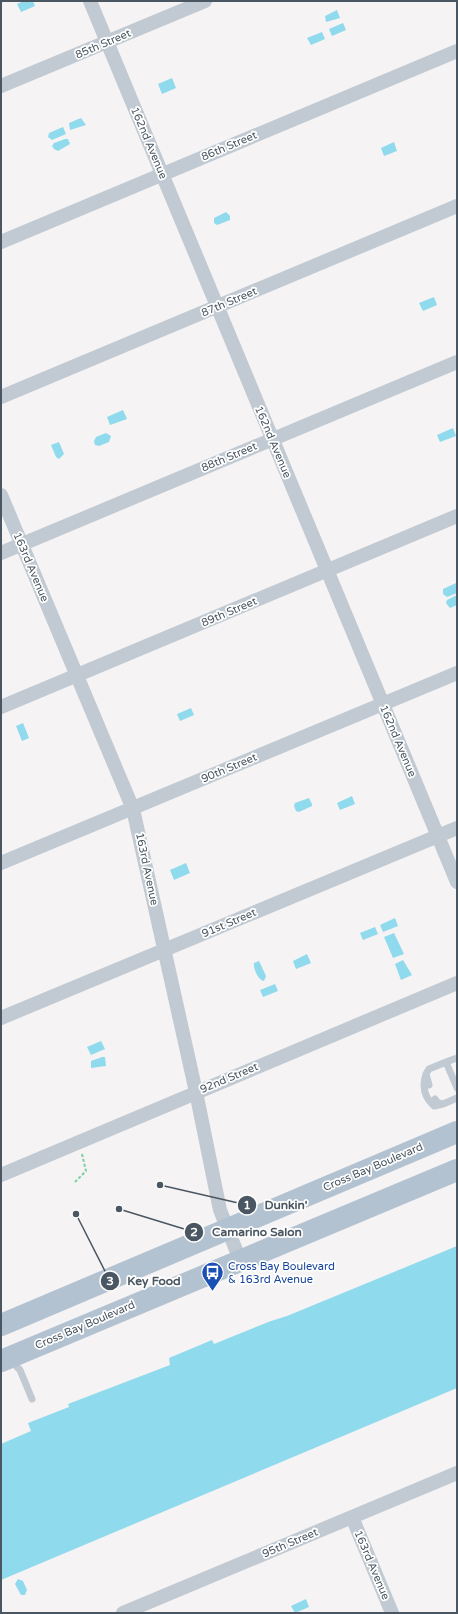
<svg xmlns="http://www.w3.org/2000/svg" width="458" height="1614" font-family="'Varela Round',sans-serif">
	<rect width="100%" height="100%" fill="#f5f3f3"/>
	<path fill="#90daee" d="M 24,1 L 33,1 L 35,6 L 21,12 L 17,4 Z
		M 337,10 L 340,18 L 326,22 L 325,16 Z
		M 343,23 L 346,30 L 332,36 L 329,29 Z
		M 322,32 L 325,39 L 311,45 L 307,38 Z
		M 172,78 L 176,88 L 162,94 L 158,84 Z
		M 81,118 L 86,125 L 70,130 L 69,123 Z
		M 63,127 L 66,134 L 52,140 L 48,137 L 49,133 Z
		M 65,139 L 68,139 L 70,144 L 58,151 L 54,149 L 52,146 L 54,143 Z
		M 394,142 L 397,151 L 384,156 L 381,148 Z
		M 226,212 L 230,216 L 230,220 L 217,225 L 214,223 L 214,218 Z
		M 434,297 L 437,305 L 423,311 L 419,303 Z
		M 123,410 L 127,419 L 110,425 L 107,417 Z
		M 453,428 L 456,436 L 440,442 L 437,435 Z
		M 106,433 L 111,436 L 109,442 L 99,446 L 95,445 L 94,441 L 96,437 Z
		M 59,442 L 64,454 L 59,459 L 56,457 L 51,445 Z
		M 456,583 L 457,593 L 447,597 L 443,594 L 443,589 Z
		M 457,595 L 457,605 L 450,608 L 446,603 L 447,600 Z
		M 191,708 L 194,715 L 180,721 L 177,714 Z
		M 23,723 L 29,738 L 22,741 L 16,726 Z
		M 352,796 L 355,804 L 340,810 L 337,803 Z
		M 309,798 L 312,804 L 312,806 L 299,812 L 296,811 L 294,806 L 295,803 Z
		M 186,863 L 190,873 L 174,880 L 170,870 Z
		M 395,918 L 398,926 L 383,932 L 380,925 Z
		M 375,927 L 378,934 L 363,940 L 360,933 Z
		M 394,933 L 404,954 L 393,958 L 384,937 Z
		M 307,954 L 311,963 L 296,969 L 293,961 Z
		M 403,960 L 412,975 L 401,980 L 395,964 Z
		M 259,961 L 266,976 L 264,981 C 258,980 253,968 254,963 Z
		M 275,984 L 278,991 L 263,997 L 260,990 Z
		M 101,1041 L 105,1049 L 91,1055 L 87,1047 Z
		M 102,1057 L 105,1057 L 106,1066 L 91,1068 L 91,1061 Z
		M 457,1246 L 457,1388 L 1,1580 L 1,1444 L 31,1431 L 28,1423 L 69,1407 L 68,1404 L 170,1365 L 169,1358 L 212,1340 L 214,1344 L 271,1321 L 287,1316 Z
		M 18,1579 L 23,1581 L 27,1590 L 25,1595 L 21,1595 L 15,1584 Z
		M 306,1599 L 309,1607 L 295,1613 L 291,1606 Z"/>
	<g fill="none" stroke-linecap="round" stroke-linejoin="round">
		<path stroke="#7ad0a6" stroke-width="2" stroke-dasharray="3 2" stroke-linecap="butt" d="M 75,1182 L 86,1171 L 82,1154"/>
		<path stroke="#c1cad2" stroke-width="7" d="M 457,1058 L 446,1062 L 457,1088
			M 426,1074 C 422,1086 424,1097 434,1106 L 443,1104
			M 429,1085 L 426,1074 L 429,1069 L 446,1062
			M 435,1099 L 438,1103 L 443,1104 L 457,1098
			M 11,1361 L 20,1370 L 32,1399"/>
		<path stroke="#c1cad2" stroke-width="14" d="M 90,1 L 457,882
			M 1,86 L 205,1
			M 1,242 L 457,51
			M 1,397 L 457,206
			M 1,495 L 133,809 L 196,1092 L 220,1210 L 240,1260
			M 1,553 L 457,362
			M 1,707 L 457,516
			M 1,863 L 457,673
			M 1,1018 L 457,828
			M 1,1175 L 457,983
			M 352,1517 L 392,1613
			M 123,1613 L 457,1473"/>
		<path stroke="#b3c2d1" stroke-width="22" d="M 1,1325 L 457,1132
			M 1,1361 L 457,1170"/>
	</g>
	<defs>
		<symbol id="bus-pin" viewBox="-11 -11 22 30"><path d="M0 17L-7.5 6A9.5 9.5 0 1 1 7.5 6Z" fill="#1a4fb4" stroke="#fff"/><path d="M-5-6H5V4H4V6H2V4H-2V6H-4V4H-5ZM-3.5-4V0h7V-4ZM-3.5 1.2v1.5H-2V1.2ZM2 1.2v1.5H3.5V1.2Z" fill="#fff"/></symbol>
	</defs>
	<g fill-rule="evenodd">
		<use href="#bus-pin" x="200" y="1260" width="25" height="34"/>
	</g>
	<g text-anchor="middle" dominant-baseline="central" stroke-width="3.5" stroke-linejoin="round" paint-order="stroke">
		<g font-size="11" fill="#4a5661" stroke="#fff">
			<text transform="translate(103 44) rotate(-23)">85th Street</text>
			<text transform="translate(149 143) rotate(67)">162nd Avenue</text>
			<text transform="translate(229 146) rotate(-23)">86th Street</text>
			<text transform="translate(229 302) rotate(-23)">87th Street</text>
			<text transform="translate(273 442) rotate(67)">162nd Avenue</text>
			<text transform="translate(229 457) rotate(-23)">88th Street</text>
			<text transform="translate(31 567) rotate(67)">163rd Avenue</text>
			<text transform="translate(229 612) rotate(-23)">89th Street</text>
			<text transform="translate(398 741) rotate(67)">162nd Avenue</text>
			<text transform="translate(229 768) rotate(-23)">90th Street</text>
			<text transform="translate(147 869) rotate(78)">163rd Avenue</text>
			<text transform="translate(229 923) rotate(-23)">91st Street</text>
			<text transform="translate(229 1078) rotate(-23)">92nd Street</text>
			<text transform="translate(373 1167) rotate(-23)">Cross Bay Boulevard</text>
			<text transform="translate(85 1325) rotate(-23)">Cross Bay Boulevard</text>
			<text transform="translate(290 1543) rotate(-23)">95th Street</text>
			<text transform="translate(372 1565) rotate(67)">163rd Avenue</text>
		</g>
		<g font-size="11" fill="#164399" stroke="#fff" text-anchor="start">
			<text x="228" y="1266">Cross Bay Boulevard<tspan x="228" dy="13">&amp; 163rd Avenue</tspan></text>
		</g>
	</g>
	<path fill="none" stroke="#4a5661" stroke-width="1.5" d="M160 1185L247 1205M119 1209L194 1232M76 1214L110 1281"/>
	<g fill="#4a5661" stroke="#fff" stroke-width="1.5">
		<circle cx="160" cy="1185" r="4"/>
		<circle cx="119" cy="1209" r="4"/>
		<circle cx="76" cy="1214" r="4"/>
		<circle cx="247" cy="1205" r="10"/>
		<circle cx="194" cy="1232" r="10"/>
		<circle cx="110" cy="1281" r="10"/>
	</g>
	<g font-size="12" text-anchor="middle" font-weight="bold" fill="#fff">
		<text x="247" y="1209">1</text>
		<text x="194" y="1236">2</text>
		<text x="110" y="1285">3</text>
	</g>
	<g font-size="12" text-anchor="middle" font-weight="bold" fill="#4a5661" stroke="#fff" stroke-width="3.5" stroke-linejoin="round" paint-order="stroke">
		<text x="286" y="1209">Dunkin'</text>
		<text x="257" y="1236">Camarino Salon</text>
		<text x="154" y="1285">Key Food</text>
	</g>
	<rect width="458" height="1614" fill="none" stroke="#4a5661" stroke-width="4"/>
</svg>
